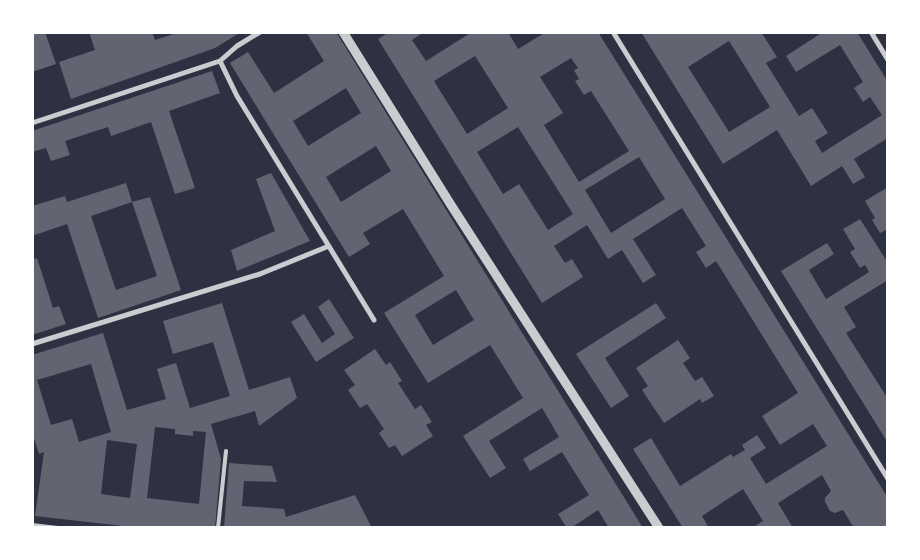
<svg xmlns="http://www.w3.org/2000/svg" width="920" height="560" font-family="Lora,serif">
	<rect width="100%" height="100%" fill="#2d3142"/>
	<path fill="#626471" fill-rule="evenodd" d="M 32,32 L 45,32 L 56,64 L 32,72 Z
		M 89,32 L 152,32 L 155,40 L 180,32 L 241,32 L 215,48 L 71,99 L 59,62 L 95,50 Z
		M 306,32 L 336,32 L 643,528 L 609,528 L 598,510 L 571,528 L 567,528 L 558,514 L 589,495 L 562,452 L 530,471 L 523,459 L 559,437 L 542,408 L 489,441 L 506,468 L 490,478 L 463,436 L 523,398 L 490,345 L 428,383 L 384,313 L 444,276 L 403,209 L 363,233 L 370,244 L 349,257 L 230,63 L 248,52 L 274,93 L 324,61 ZM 346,88 L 361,113 L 308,146 L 293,121 ZM 376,146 L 391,171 L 341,202 L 326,177 ZM 456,290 L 474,320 L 433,345 L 415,315 Z
		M 389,32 L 424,32 L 412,40 L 426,61 L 472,32 L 508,32 L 518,49 L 546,32 L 598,32 L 888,498 L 888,528 L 854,528 L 843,510 L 835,513 L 830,511 L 825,502 L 825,498 L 831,491 L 822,475 L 778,503 L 793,528 L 752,528 L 763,521 L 743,489 L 702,516 L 709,528 L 683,528 L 633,449 L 651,438 L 680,486 L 731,454 L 733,457 L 745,450 L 742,445 L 757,435 L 766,448 L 750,458 L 766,484 L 827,446 L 813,424 L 780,445 L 762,416 L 798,393 L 716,261 L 706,268 L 696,252 L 706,246 L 682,208 L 633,239 L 656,275 L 643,283 L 622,250 L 608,259 L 587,225 L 554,246 L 565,263 L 572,259 L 583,277 L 542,303 L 378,39 ZM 475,56 L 508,108 L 467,134 L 434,81 ZM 571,58 L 578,68 L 574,70 L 579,79 L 575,81 L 584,95 L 591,91 L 629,151 L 579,182 L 544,125 L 563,113 L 540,77 ZM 518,127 L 573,214 L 548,230 L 519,184 L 503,194 L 477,152 ZM 639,157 L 665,199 L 611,233 L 585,190 Z
		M 641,32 L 761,32 L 777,57 L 766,63 L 799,116 L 812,108 L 828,133 L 815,141 L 822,153 L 882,115 L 870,97 L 863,102 L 854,88 L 863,82 L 840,45 L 796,72 L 786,56 L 823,32 L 857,32 L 888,82 L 888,138 L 854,159 L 865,177 L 853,184 L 842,166 L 811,186 L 777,130 L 723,164 ZM 729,41 L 770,107 L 729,132 L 688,67 Z
		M 212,71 L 220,93 L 169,111 L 195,188 L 175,194 L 151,122 L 111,136 L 108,127 L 65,141 L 70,155 L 51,161 L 46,148 L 32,152 L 32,131 Z
		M 271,173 L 310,241 L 237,271 L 231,250 L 275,231 L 256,179 Z
		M 126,183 L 132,202 L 150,197 L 181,290 L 98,318 L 67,224 L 32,236 L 32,206 L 65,196 L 67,202 ZM 132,202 L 157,276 L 116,290 L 91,216 Z
		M 888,187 L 888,229 L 880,233 L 872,220 L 875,218 L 865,201 Z
		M 860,219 L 888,263 L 888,280 L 844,307 L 856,327 L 846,333 L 888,399 L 888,443 L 781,271 L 827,243 L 834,254 L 809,270 L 826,299 L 869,272 L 865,265 L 860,268 L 850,252 L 855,249 L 843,229 Z
		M 37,258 L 53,308 L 59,306 L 66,324 L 32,335 L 32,260 Z
		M 329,299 L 354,338 L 316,362 L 291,322 L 304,314 L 322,343 L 335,334 L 318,307 Z
		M 222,303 L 249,390 L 290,377 L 297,398 L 259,426 L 255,411 L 211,424 L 221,459 L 215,528 L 140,528 L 35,516 L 44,452 L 39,454 L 32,432 L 32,355 L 103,333 L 127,410 L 166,399 L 157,369 L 176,363 L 190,408 L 230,396 L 213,342 L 173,354 L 163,321 ZM 91,364 L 111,432 L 79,442 L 72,419 L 51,425 L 37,380 ZM 155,427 L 175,429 L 175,434 L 193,436 L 193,431 L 206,432 L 199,504 L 147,498 ZM 107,440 L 137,444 L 130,498 L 101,494 Z
		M 656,303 L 666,318 L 605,358 L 629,396 L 611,408 L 576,354 Z
		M 678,340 L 690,358 L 683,363 L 695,381 L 702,377 L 714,396 L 702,403 L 700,399 L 664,423 L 642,390 L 648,386 L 636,368 Z
		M 375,349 L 386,365 L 390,362 L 402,381 L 398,383 L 415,409 L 421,405 L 432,422 L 426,425 L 433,436 L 402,456 L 395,445 L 389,448 L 379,433 L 384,429 L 367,404 L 360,408 L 348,390 L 355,385 L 344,370 Z
		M 229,463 L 272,466 L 277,482 L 244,481 L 242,506 L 284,509 L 286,517 L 355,495 L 372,528 L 224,528 Z"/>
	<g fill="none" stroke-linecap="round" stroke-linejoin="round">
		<path stroke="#caccd0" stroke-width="4" d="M 32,525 L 58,528
			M 218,528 L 226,451"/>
		<path stroke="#caccd0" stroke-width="5" d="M 260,32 L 237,46 L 220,61 L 237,96 L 374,320
			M 613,32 L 888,479
			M 871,32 L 888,60
			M 32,123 L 220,61
			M 32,344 L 260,274 L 329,246"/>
		<path stroke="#caccd0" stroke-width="9" d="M 343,32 L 451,205 L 659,528"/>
	</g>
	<rect width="920" height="560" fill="none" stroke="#ffffff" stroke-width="68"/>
</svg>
